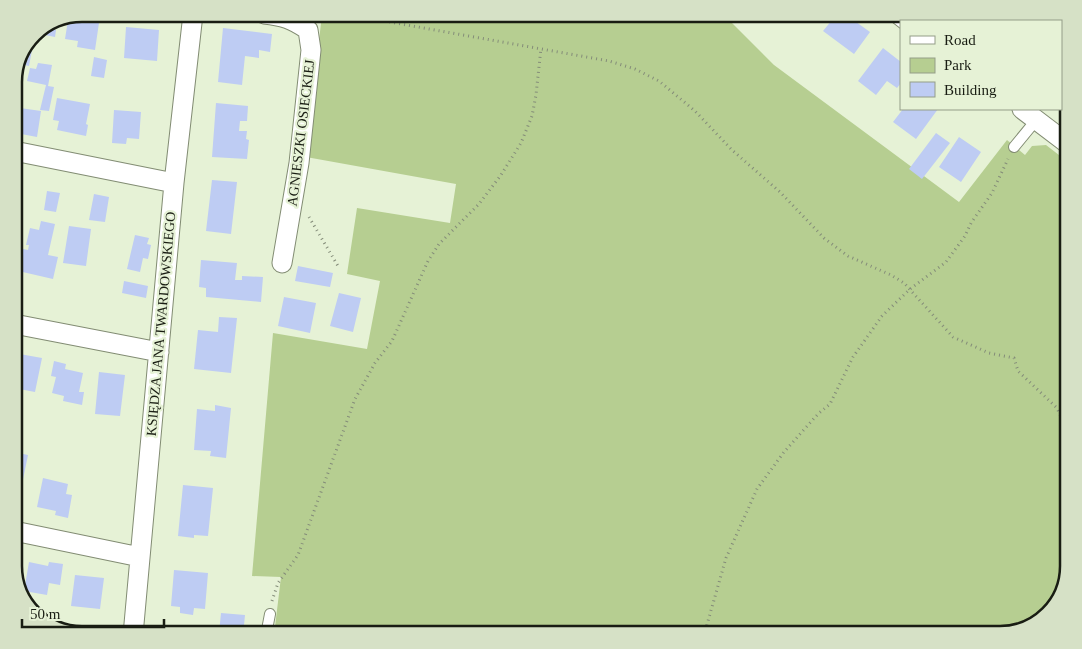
<svg xmlns="http://www.w3.org/2000/svg" width="1082" height="649" font-family="Georgia,serif">
	<rect width="100%" height="100%" fill="#e6f2d6"/>
	<path fill="#b6ce91" d="M 322,14 L 730,14 L 729,20 L 774,65 L 959,202 L 1007,140 L 1025,155 L 1032,146 L 1046,145 L 1068,162 L 1068,566 L 1059,601 L 1034,626 L 999,635 L 274,635 L 281,577 L 252,576 L 273,333 L 367,349 L 380,281 L 347,274 L 357,208 L 450,223 L 456,184 L 306,157 Z"/>
	<path fill="#beccf3" d="M 83,14 L 100,16 L 95,50 L 77,47 L 78,41 L 65,39 L 68,20 Z
		M 773,14 L 800,14 L 798,23 L 772,17 Z
		M 837,14 L 845,14 L 870,32 L 854,54 L 823,31 Z
		M 950,14 L 978,14 L 983,18 L 980,21 L 951,21 L 947,18 Z
		M 126,27 L 159,30 L 157,61 L 124,58 Z
		M 223,28 L 272,34 L 270,52 L 259,50 L 259,58 L 245,56 L 242,85 L 218,82 Z
		M 47,29 L 56,30 L 55,37 L 45,35 Z
		M 883,48 L 901,62 L 901,83 L 897,88 L 887,81 L 876,95 L 858,81 Z
		M 27,49 L 32,50 L 29,66 L 20,64 Z
		M 1061,56 L 1068,79 L 1068,95 L 1065,93 L 1061,99 Z
		M 94,57 L 107,60 L 104,78 L 91,76 Z
		M 38,63 L 52,65 L 48,86 L 54,87 L 49,111 L 40,110 L 46,85 L 27,81 L 30,68 L 36,69 Z
		M 57,98 L 90,104 L 86,124 L 88,125 L 86,136 L 57,130 L 59,121 L 53,120 Z
		M 14,100 L 18,101 L 16,115 L 14,114 Z
		M 216,103 L 248,106 L 247,121 L 240,121 L 239,131 L 247,131 L 246,139 L 249,140 L 247,159 L 212,157 Z
		M 20,108 L 41,111 L 37,137 L 16,133 Z
		M 903,109 L 938,109 L 916,139 L 893,122 Z
		M 114,110 L 141,112 L 139,139 L 127,138 L 126,144 L 112,143 Z
		M 936,133 L 950,143 L 922,179 L 909,169 Z
		M 959,137 L 981,152 L 961,182 L 939,167 Z
		M 212,180 L 237,182 L 231,234 L 206,231 Z
		M 47,191 L 60,193 L 56,212 L 44,210 Z
		M 94,194 L 109,197 L 105,222 L 89,220 Z
		M 41,221 L 55,224 L 48,255 L 58,257 L 53,279 L 14,270 L 18,248 L 28,250 L 29,245 L 26,245 L 30,228 L 39,230 Z
		M 14,223 L 23,224 L 18,248 L 14,247 Z
		M 69,226 L 91,229 L 86,266 L 63,263 Z
		M 135,235 L 149,238 L 147,244 L 151,245 L 148,259 L 143,258 L 140,272 L 127,269 Z
		M 201,260 L 237,263 L 235,280 L 242,280 L 242,276 L 263,277 L 261,302 L 206,297 L 206,288 L 199,287 Z
		M 298,266 L 333,273 L 330,287 L 295,281 Z
		M 124,281 L 148,286 L 146,298 L 122,293 Z
		M 339,293 L 361,298 L 353,332 L 330,326 Z
		M 284,297 L 316,303 L 310,333 L 278,326 Z
		M 219,317 L 237,318 L 231,373 L 194,369 L 198,330 L 218,332 Z
		M 14,353 L 42,358 L 35,392 L 14,388 Z
		M 54,361 L 66,364 L 65,369 L 83,373 L 79,392 L 84,392 L 82,405 L 63,401 L 64,396 L 52,393 L 56,377 L 51,376 Z
		M 99,372 L 125,375 L 120,416 L 95,414 Z
		M 215,405 L 231,408 L 226,458 L 210,456 L 211,451 L 194,450 L 197,409 L 215,411 Z
		M 14,452 L 28,455 L 18,504 L 14,503 Z
		M 43,478 L 68,484 L 66,494 L 72,495 L 68,518 L 55,515 L 56,511 L 37,507 Z
		M 183,485 L 213,488 L 208,536 L 194,535 L 194,538 L 178,536 Z
		M 29,562 L 48,566 L 49,562 L 63,564 L 60,585 L 49,583 L 47,595 L 24,591 Z
		M 174,570 L 208,573 L 205,609 L 194,608 L 193,615 L 180,613 L 180,607 L 171,606 Z
		M 75,575 L 104,578 L 100,609 L 71,606 Z
		M 221,613 L 245,615 L 243,635 L 219,633 Z"/>
	<g fill="none" stroke-linecap="round" stroke-linejoin="round">
		<defs>
			<path id="lane" d="M 1014,147 L 1037,119
				M 266,635 L 270,614"/>
			<path id="street" d="M 264,14 C 283,16 292,19 308,30 L 311,50 L 299,163 L 282,263
				M 898,14 L 907,21
				M 1022,109 L 1068,144
				M 14,151 L 174,183
				M 14,324 L 159,352
				M 14,531 L 140,557
				M 133,635 L 174,183 L 193,14"/>
		</defs>
		<use href="#lane" stroke="#828c73" stroke-width="12"/>
		<use href="#street" stroke="#828c73" stroke-width="21"/>
		<path stroke="#848c79" stroke-width="3" stroke-dasharray="1 4" stroke-linecap="butt" d="M 345,14 L 609,61 L 635,69 L 659,81 L 695,111 L 732,150 L 780,192 L 824,238 L 848,256 L 891,275 L 904,283 L 953,337 L 989,353 L 1014,358 L 1018,371 L 1057,408 L 1068,432
			M 322,19 L 329,14
			M 309,217 L 338,266
			M 272,601 L 278,583 L 298,555 L 355,399 L 375,363 L 392,341 L 428,261 L 439,244 L 479,204 L 501,175 L 521,143 L 532,116 L 536,95 L 541,48
			M 704,635 L 726,558 L 757,489 L 784,452 L 818,414 L 830,404 L 853,357 L 882,316 L 910,289 L 946,262 L 965,236 L 971,223 L 992,193 L 1008,159"/>
		<use href="#lane" stroke="#fff" stroke-width="10"/>
		<use href="#street" stroke="#fff" stroke-width="19"/>
	</g>
	<g text-anchor="middle" dominant-baseline="central" stroke-width="4.5" stroke-linejoin="round" paint-order="stroke">
		<g font-size="14" fill="#191d13" stroke="#e6f2d6">
			<text transform="translate(301 133) rotate(-83)">AGNIESZKI OSIECKIEJ</text>
			<text transform="translate(161 324) rotate(-85)">KSIĘDZA JANA TWARDOWSKIEGO</text>
		</g>
	</g>
	<path d="M0 0H1082V649H0ZM82 22H1000A60 60 0 0 1 1060 82V566A60 60 0 0 1 1000 626H82A60 60 0 0 1 22 566V82A60 60 0 0 1 82 22Z" fill="#d6e1c6" fill-rule="evenodd"/>
	<path fill="none" stroke="#191d13" stroke-width="2.5" d="M82 22H1000A60 60 0 0 1 1060 82V566A60 60 0 0 1 1000 626H82A60 60 0 0 1 22 566V82A60 60 0 0 1 82 22Z"/>
	<rect x="900" y="20" width="162" height="90" fill="#e6f2d6" stroke="#949d88"/>
	<rect x="910" y="36" width="25" height="8" fill="#ffffff" stroke="#949d88"/>
	<text x="944" y="45" font-size="15" fill="#191d13">Road</text>
	<rect x="910" y="58" width="25" height="15" fill="#b6ce91" stroke="#949d88"/>
	<text x="944" y="70" font-size="15" fill="#191d13">Park</text>
	<rect x="910" y="82" width="25" height="15" fill="#beccf3" stroke="#949d88"/>
	<text x="944" y="95" font-size="15" fill="#191d13">Building</text>
	<path d="M22 619v8h142v-8" fill="none" stroke="#191d13" stroke-width="2.5"/>
	<text x="30" y="619" font-size="15" fill="#191d13" stroke="#e6f2d6" stroke-width="4" paint-order="stroke">50 m</text>
</svg>
